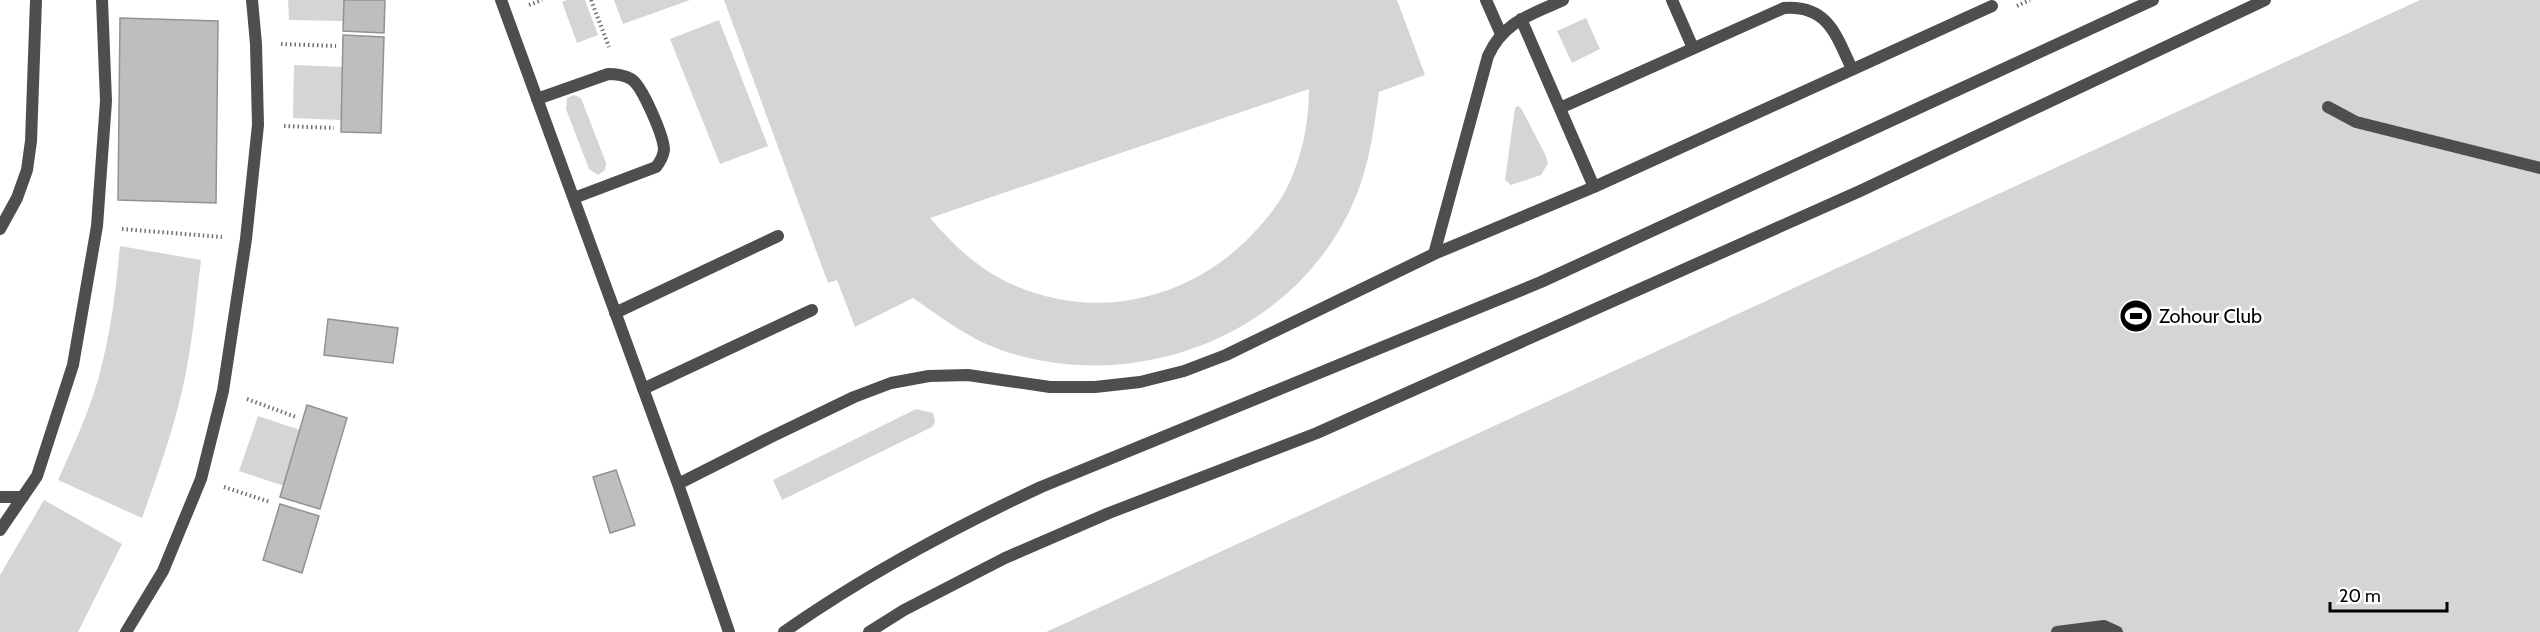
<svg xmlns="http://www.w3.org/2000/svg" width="2540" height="632" font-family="Cabin,sans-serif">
	<rect width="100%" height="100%" fill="#fff"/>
	<path fill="#d5d5d5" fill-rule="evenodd" d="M 288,0 L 344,0 L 343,21 L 289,20 Z
		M 567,0 L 585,0 L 598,35 L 577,43 L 562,2 Z
		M 614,0 L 690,0 L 623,24 Z
		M 724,0 L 1397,0 L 1425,75 L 1379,92 C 1373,136 1368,174 1348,214 C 1286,338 1136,393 1007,352 C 972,341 942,318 913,298 L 855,327 L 837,280 L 828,283 ZM 1309,89 C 1309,118 1304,147 1293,174 C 1286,193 1273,212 1259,227 C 1193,303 1084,327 994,275 C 969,260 949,240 930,218 Z
		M 2420,0 L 2540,0 L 2540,632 L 1046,632 Z
		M 1586,18 L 1600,49 L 1572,63 L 1557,31 Z
		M 719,20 L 768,146 L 720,164 L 670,39 Z
		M 294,65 L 343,67 L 341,120 L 293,118 Z
		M 574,95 L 581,98 L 606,163 L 605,170 L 598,175 L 589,169 L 566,109 L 567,98 Z
		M 1518,106 L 1521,108 L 1545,154 L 1548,163 L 1541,175 L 1511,185 L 1505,180 L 1515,108 Z
		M 120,246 L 201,260 C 196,304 192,348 182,391 C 172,434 157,476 142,518 L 58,480 C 75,442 93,404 102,364 C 112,325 116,286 120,246 Z
		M 916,409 L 933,413 L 935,422 L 932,427 L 782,500 L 773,480 Z
		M 258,416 L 300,430 L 284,486 L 239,471 Z
		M 44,500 L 122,544 L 78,632 L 0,632 L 0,575 Z"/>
	<path fill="#bebebe" stroke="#929292" stroke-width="1.5" d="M 344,0 L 385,0 L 384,33 L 343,31 Z
		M 120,18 L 218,21 L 216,203 L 118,200 Z
		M 343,35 L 384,37 L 381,133 L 341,132 Z
		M 328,319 L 398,328 L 393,363 L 324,355 Z
		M 307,405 L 347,418 L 320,509 L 280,497 Z
		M 616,470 L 635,525 L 610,533 L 593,477 Z
		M 280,504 L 319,516 L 302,573 L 263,560 Z"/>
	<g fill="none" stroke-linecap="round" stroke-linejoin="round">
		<path stroke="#707070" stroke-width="4" stroke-dasharray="1.5 3" stroke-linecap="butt" d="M 591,0 L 609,47
			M 529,5 L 542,0
			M 2017,6 L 2030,0
			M 281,44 L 336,46
			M 284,126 L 334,128
			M 122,229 L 222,237
			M 247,399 L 296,417
			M 224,487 L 270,502"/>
		<path stroke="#4e4e4e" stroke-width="12" d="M 501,0 L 678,484 L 729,632
			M 1486,0 L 1501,34
			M 1672,0 L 1693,48
			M 1521,19 L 1594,187
			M 537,99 L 608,74 C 616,74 624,75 631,79 C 642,85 664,137 664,150 C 663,157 660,162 656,167 L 574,198
			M 2328,107 L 2356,122 L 2540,168
			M 1560,108 L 1784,8 C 1828,5 1836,35 1852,69
			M 0,229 L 17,198 L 27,170 L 31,141 L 36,0
			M 1434,254 L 1488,56 C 1504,21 1531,15 1563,0
			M 615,313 L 778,236
			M 643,389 L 812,310
			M 678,484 L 771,437 L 854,397 L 891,383 L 929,376 L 968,375 L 1050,387 L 1095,387 L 1140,382 L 1184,371 L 1226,355 L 1434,254 L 1594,187 L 1992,6
			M 0,497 L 23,497
			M 0,530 L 37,476 L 73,365 L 97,226 L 106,101 L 102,0
			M 126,632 L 163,571 L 201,479 L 223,391 L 246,239 L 258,125 L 256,44 L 252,0
			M 784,632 C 865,575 951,529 1041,487 L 1541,282 L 2153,0
			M 869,632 L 904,610 L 1005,558 L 1109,513 L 1317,433 L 1860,191 L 2265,0
			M 2057,632 L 2104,626 L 2117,632"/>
	</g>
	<defs>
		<symbol id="stadium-disc" viewBox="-11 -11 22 22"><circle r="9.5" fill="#000" stroke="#fff"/><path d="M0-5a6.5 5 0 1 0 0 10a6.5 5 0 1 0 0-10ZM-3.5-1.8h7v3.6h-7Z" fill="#fff"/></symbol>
	</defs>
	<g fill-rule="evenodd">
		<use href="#stadium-disc" x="2117" y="297" width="38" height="38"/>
	</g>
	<g text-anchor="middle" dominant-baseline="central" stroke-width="5" stroke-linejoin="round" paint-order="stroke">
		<g font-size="20" fill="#000" stroke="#fff" text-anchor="start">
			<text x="2159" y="316">Zohour Club</text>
		</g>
	</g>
	<path d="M2330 602v9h117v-9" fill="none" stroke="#000000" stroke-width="3"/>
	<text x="2339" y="602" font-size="18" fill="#000000" stroke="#ffffff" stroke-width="4.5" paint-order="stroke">20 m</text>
</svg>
